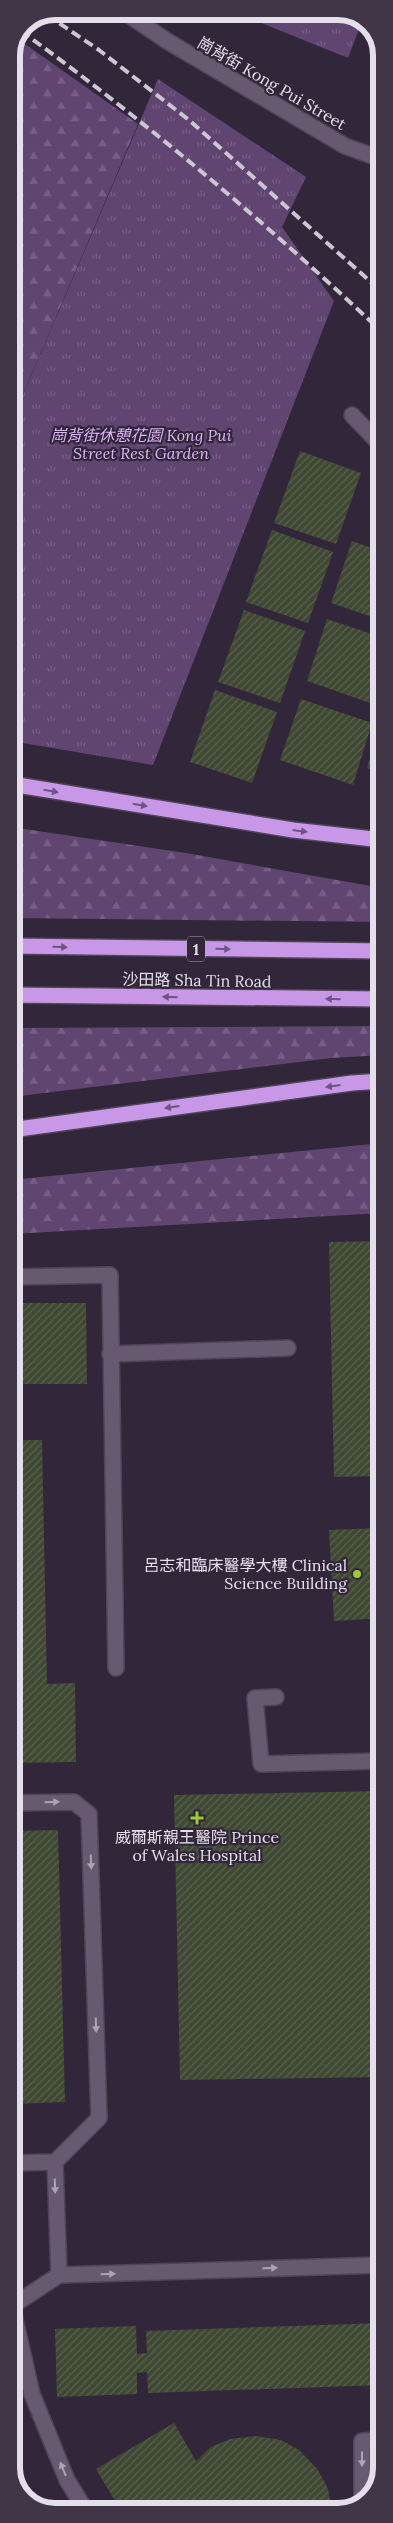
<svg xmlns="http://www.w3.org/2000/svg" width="393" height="2523" font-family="Lora,'Noto Sans TC',serif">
	<defs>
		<pattern id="forest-firs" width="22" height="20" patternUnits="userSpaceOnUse" patternTransform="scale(1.25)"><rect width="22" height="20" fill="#5f4570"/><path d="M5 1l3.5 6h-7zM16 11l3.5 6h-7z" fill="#765f85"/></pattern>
		<pattern id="park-tufts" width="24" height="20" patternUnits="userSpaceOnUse" patternTransform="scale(1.25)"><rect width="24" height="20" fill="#5f4570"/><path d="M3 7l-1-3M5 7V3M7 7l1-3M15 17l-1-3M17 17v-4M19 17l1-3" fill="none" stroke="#765f85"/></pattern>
		<pattern id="building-hatch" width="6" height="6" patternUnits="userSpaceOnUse" patternTransform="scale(1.25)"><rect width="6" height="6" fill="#3f4832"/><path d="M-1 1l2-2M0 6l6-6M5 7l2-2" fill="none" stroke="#5b6250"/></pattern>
	</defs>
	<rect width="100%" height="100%" fill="#32273a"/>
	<path fill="url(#forest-firs)" d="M 18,39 L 138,124 L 11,423 L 11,55 Z
		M 11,827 L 186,853 L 382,888 L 382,922 L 11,918 Z
		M 382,1026 L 382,1055 L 332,1058 L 11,1097 L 11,1028 Z
		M 382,1143 L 382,1213 L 11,1234 L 11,1180 Z"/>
	<path fill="url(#park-tufts)" d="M 232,11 L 343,12 L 362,21 L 348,58 Z
		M 158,79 L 306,177 L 282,227 L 334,301 L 153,765 L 11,741 L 11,423 Z"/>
	<path fill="url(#building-hatch)" d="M 300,451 L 361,473 L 336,544 L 274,523 Z
		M 272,530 L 333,552 L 308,623 L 246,602 Z
		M 352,541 L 381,551 L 381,620 L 331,603 Z
		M 244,610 L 305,631 L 280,703 L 218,682 Z
		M 327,619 L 381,637 L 381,698 L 379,706 L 307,681 Z
		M 215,690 L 277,712 L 252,783 L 190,762 Z
		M 301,699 L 372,723 L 353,785 L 280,760 Z
		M 381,724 L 382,724 L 382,773 L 367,768 Z
		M 382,1241 L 382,1476 L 334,1477 L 329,1242 Z
		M 11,1303 L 86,1303 L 87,1384 L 11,1384 Z
		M 11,1440 L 42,1440 L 47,1684 L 75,1683 L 76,1762 L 11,1763 Z
		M 382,1528 L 382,1618 L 334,1621 L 329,1530 Z
		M 382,1791 L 382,2077 L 180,2080 L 174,1795 Z
		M 58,1830 L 65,2102 L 12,2104 L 12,1831 Z
		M 382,2323 L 382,2385 L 148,2393 L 147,2372 L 137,2373 L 137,2394 L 57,2397 L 55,2329 L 136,2326 L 137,2354 L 147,2353 L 146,2331 Z
		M 174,2423 L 196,2461 L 211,2447 L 230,2439 L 256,2436 L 281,2440 L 299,2450 L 318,2470 L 328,2489 L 332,2511 L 121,2511 L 96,2469 Z"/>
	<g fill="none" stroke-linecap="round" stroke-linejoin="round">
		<defs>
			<path id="lane" d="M 11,1277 L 110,1275 L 116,1668
				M 110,1354 L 288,1348
				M 276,1697 L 255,1698 L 261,1764 L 382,1761
				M 12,1803 L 74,1802 L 89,1814 L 99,2118 L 55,2162 L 59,2275
				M 12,2163 L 55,2162
				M 12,2306 L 59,2275 L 382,2265
				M 12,2306 L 32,2394 L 67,2480 L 86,2511
				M 362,2501 L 362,2441 L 382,2440"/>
			<path id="street" d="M 123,11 L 167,41 L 345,146 L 381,159
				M 174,13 L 174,11
				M 352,415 L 381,445"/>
			<path id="highway" d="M 11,784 L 293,830 L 382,840
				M 11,946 L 382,951
				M 11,995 L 382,999
				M 11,1130 L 352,1083 L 382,1081"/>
		</defs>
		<use href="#lane" stroke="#4f4556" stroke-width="18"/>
		<use href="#street" stroke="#4f4556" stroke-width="18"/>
		<use href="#highway" stroke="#4f4556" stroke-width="18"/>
		<use href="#lane" stroke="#675a70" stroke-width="15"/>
		<use href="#street" stroke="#675a70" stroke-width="15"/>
		<use href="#highway" stroke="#c897e8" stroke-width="15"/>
		<path stroke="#ccc5d2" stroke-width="4" stroke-dasharray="10 5" stroke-linecap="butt" d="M 47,15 L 99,50 L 189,120 L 381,291
			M 21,31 C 148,123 267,224 381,331"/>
	</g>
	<defs><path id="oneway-solid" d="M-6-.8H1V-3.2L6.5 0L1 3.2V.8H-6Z" transform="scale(1.25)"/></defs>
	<g fill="#6e5480">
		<use href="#oneway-solid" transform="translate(51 791) rotate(10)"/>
		<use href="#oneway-solid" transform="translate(140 805) rotate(9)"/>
		<use href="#oneway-solid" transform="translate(300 831) rotate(7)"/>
		<use href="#oneway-solid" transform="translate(60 947) rotate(1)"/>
		<use href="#oneway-solid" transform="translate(223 949) rotate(1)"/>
		<use href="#oneway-solid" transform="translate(170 997) rotate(-179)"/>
		<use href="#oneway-solid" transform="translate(333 999) rotate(-179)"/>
		<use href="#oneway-solid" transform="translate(333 1086) rotate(172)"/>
		<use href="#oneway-solid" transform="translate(172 1107) rotate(172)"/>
	</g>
	<g fill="#aca3b4">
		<use href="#oneway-solid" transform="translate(52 1802) rotate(-1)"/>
		<use href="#oneway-solid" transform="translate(91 1862) rotate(88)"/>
		<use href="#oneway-solid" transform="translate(96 2025) rotate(88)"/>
		<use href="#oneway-solid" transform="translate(55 2186) rotate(88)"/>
		<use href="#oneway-solid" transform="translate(270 2268) rotate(-2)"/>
		<use href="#oneway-solid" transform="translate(108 2274) rotate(-2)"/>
		<use href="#oneway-solid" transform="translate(362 2459) rotate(90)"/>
		<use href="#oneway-solid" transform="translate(63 2469) rotate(-112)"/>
	</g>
	<g fill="#9bcb33" stroke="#32273a" stroke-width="2">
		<circle cx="357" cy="1574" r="5"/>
		<path d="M194.5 1810.5h5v5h5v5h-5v5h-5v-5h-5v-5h5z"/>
	</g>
	<g text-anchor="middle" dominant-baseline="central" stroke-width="4.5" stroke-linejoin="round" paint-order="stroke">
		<rect fill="#32273a" stroke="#afa7b6" stroke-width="1" x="187" y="936.5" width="18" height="25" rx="4"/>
		<g font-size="15" font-weight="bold" fill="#e5deeb">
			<text x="196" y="949">1</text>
		</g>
		<g font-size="16" fill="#e5deeb" stroke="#32273a">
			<text transform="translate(272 83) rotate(30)">崗背街 Kong Pui Street</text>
			<text transform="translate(197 980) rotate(1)">沙田路 Sha Tin Road</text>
		</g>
		<g font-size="16" font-style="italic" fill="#deb3fb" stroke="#32273a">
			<text x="141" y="435">崗背街休憩花園 Kong Pui<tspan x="141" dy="18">Street Rest Garden</tspan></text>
		</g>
		<g font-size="16" fill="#e5deeb" stroke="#32273a" text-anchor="end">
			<text x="347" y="1565">呂志和臨床醫學大樓 Clinical<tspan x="347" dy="18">Science Building</tspan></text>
			<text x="197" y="1837" text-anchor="middle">威爾斯親王醫院 Prince<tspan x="197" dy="18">of Wales Hospital</tspan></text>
		</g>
	</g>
	<path d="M0 0H393V2523H0ZM55 20H338A35 35 0 0 1 373 55V2468A35 35 0 0 1 338 2503H55A35 35 0 0 1 20 2468V55A35 35 0 0 1 55 20Z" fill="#403648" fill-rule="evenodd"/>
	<path fill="none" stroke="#e5deeb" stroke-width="6" d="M55 20H338A35 35 0 0 1 373 55V2468A35 35 0 0 1 338 2503H55A35 35 0 0 1 20 2468V55A35 35 0 0 1 55 20Z"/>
</svg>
